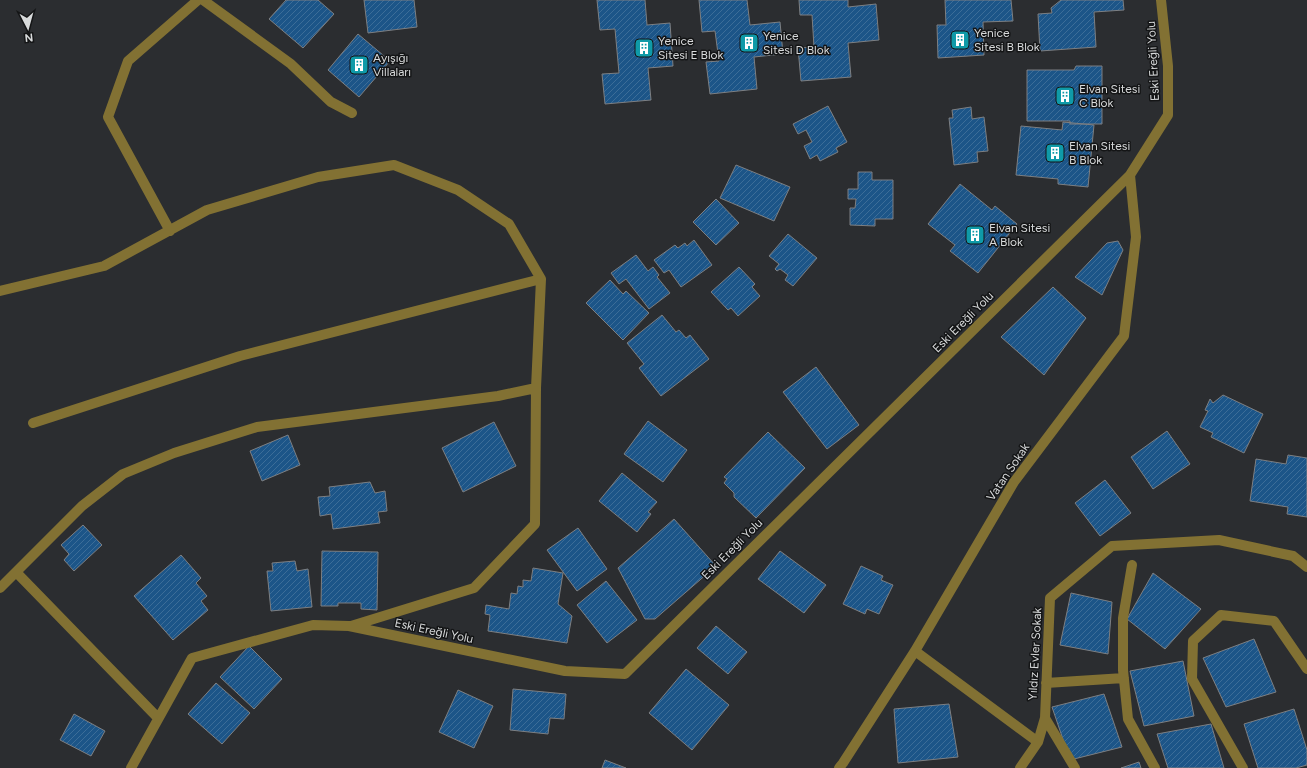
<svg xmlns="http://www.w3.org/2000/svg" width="1307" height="768" font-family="Figtree,sans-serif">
	<defs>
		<pattern id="building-hatch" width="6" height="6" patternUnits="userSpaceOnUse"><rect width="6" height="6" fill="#1c5588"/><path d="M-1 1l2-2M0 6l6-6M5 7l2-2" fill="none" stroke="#3c6d98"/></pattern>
	</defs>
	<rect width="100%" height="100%" fill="#2b2d30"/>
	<path fill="url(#building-hatch)" stroke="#7d7f82" d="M 286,0 L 318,0 L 334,14 L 303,48 L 269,19 Z
		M 364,0 L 414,0 L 417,27 L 368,33 Z
		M 597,0 L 645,0 L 647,25 L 670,23 L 673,66 L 648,68 L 651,100 L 605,104 L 602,74 L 619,73 L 615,29 L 600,30 Z
		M 699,0 L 747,0 L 750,25 L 780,22 L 783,54 L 754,57 L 757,89 L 710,94 L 706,62 L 719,61 L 715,31 L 702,32 Z
		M 799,0 L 848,0 L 848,7 L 876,4 L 879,40 L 848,43 L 851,77 L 801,81 L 798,48 L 814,47 L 812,15 L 800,15 Z
		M 945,0 L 1011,0 L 1013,21 L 983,22 L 984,55 L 938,58 L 937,25 L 946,25 Z
		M 1061,0 L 1123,0 L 1124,10 L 1094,12 L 1096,47 L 1040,51 L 1038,14 L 1052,13 L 1051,8 Z
		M 358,34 L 390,61 L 359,97 L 328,70 Z
		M 1076,66 L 1102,66 L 1102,124 L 1070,124 L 1070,121 L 1027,121 L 1027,70 L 1074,70 Z
		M 828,106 L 847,142 L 836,148 L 838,152 L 820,161 L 817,155 L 810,159 L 804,146 L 812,142 L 806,130 L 798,134 L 793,124 Z
		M 971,107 L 972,119 L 984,117 L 988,151 L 977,152 L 978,162 L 954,165 L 949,118 L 953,118 L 952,110 Z
		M 1063,122 L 1094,125 L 1088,187 L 1058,184 L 1058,179 L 1016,175 L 1021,126 L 1062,130 Z
		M 736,165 L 790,187 L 774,221 L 720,198 Z
		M 858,172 L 872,172 L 872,180 L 893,180 L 893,219 L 875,219 L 875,226 L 850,225 L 850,208 L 855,208 L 856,199 L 848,199 L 848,189 L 858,189 Z
		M 960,184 L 992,210 L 995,206 L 1017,224 L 978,273 L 950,251 L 955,245 L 928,224 Z
		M 716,199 L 739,223 L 716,245 L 693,222 Z
		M 788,234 L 817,258 L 793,286 L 785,280 L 788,275 L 780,269 L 777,271 L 775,269 L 779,264 L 769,256 Z
		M 694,240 L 712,265 L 681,287 L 669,270 L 664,273 L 654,260 L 675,245 L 678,248 L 685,243 L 687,246 Z
		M 1118,241 L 1123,250 L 1102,295 L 1075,277 L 1107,243 Z
		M 636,255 L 648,271 L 653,267 L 659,275 L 657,277 L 670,293 L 649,309 L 626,279 L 619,284 L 611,273 Z
		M 739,267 L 755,284 L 752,287 L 760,296 L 738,316 L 731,308 L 728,310 L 711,292 Z
		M 610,280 L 623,294 L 626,291 L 649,313 L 623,340 L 586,303 Z
		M 1053,287 L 1086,318 L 1044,375 L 1001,337 Z
		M 662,315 L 676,332 L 679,330 L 686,338 L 690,335 L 709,359 L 661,396 L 639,368 L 644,364 L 627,343 Z
		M 816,367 L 859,425 L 827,449 L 783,392 Z
		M 1223,395 L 1263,414 L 1244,453 L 1211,437 L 1213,433 L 1200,427 L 1208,411 L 1205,410 L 1210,399 L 1213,403 Z
		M 648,421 L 687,450 L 663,482 L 624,454 Z
		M 494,422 L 516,466 L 463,492 L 442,448 Z
		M 1167,431 L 1190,464 L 1153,489 L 1131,457 Z
		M 768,432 L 805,468 L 756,518 L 734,497 L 734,493 L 724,483 L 727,479 L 724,477 Z
		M 288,435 L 300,465 L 262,481 L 250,451 Z
		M 1288,455 L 1307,458 L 1307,517 L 1287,514 L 1288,507 L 1250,501 L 1256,459 L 1286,464 Z
		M 622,473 L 657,502 L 648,512 L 651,514 L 637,532 L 599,501 Z
		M 1105,480 L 1131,513 L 1100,536 L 1075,503 Z
		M 370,482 L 375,493 L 385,491 L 387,511 L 378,512 L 380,523 L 333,529 L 331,514 L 320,516 L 318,497 L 330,496 L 329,487 Z
		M 674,519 L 716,566 L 655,619 L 645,619 L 618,568 Z
		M 83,525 L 102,545 L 74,571 L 64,560 L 69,554 L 61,545 Z
		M 578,528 L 607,569 L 577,591 L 547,550 Z
		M 322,551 L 378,552 L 377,610 L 361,609 L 361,603 L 338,603 L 338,606 L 321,606 Z
		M 780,551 L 826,585 L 804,613 L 758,579 Z
		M 181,555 L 201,578 L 196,583 L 207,596 L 201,601 L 208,610 L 173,640 L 134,596 Z
		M 295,561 L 297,571 L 308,569 L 312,607 L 271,611 L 267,571 L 273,571 L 272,563 Z
		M 861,566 L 883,576 L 881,580 L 893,585 L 879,614 L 867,609 L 865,614 L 843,604 Z
		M 533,568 L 563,573 L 558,604 L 572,616 L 567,643 L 488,631 L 490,615 L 485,614 L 486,605 L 509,609 L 511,593 L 517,594 L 518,586 L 523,587 L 523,580 L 531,581 Z
		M 1153,573 L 1201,609 L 1165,649 L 1127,619 Z
		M 606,581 L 637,620 L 607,643 L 577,605 Z
		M 1071,593 L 1112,602 L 1108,654 L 1060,645 Z
		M 716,626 L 747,652 L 728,674 L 697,648 Z
		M 1254,639 L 1276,692 L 1226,707 L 1203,658 Z
		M 249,646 L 282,679 L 254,709 L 220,677 Z
		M 1183,661 L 1194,716 L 1144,726 L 1130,671 Z
		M 686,669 L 729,705 L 692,750 L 649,713 Z
		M 216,683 L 250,713 L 222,744 L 188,714 Z
		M 513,689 L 566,694 L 564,719 L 550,718 L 548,734 L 510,730 Z
		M 458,690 L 493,706 L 474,748 L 439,732 Z
		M 1104,694 L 1122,747 L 1070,760 L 1052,707 Z
		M 949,704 L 958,757 L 898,763 L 894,709 Z
		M 1294,709 L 1307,750 L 1307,765 L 1296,768 L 1258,768 L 1244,724 Z
		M 74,714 L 105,731 L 91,756 L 60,740 Z
		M 1211,724 L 1224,768 L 1168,768 L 1157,734 Z
		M 605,760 L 626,768 L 602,768 Z
		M 1139,762 L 1141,768 L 1121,768 Z"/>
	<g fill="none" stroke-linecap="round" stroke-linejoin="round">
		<path stroke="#827133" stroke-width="10" d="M 203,0 L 291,64 L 331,102 L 352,113
			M 170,231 L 108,117 L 128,61 L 198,0
			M 0,291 L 104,266 L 207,210 L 318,177 L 394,165 L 458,190 L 509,224 L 541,279 L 536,388 L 535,524 L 474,588 L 351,626
			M 33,423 L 240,356 L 541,279
			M 1132,565 L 1123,618 L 1123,670 L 1128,719 L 1155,768
			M 16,572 L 158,718
			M 0,588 L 82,506 L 123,474 L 174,453 L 257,427 L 498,396 L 536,388
			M 915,651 L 1038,742 L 1045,718 L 1050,598 L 1112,546 L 1219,540 L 1293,556 L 1307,567
			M 1046,683 L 1124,678
			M 1045,718 L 1075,768
			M 131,768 L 192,658 L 313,625 L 349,626 L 565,671 L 625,674 L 1130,175 L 1168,115 L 1168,66 L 1161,0
			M 839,768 L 843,763 L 915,651 L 1014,482 L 1124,336 L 1136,237 L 1130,175
			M 1020,768 L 1038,742
			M 1243,768 L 1192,679 L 1193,641 L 1221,615 L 1274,621 L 1307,669"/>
	</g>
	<defs>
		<symbol id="building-square" viewBox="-11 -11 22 22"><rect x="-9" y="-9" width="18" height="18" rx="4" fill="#0f9aa8" stroke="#141516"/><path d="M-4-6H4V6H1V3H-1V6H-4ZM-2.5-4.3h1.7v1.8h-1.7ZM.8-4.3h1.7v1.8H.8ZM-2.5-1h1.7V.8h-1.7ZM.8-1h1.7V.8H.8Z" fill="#fff"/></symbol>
	</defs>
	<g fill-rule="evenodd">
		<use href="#building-square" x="949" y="29" width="22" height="22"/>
		<use href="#building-square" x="738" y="32" width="22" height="22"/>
		<use href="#building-square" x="633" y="37" width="22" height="22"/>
		<use href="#building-square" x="348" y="54" width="22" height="22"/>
		<use href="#building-square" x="1054" y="85" width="22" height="22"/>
		<use href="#building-square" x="1044" y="142" width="22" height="22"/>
		<use href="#building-square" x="964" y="224" width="22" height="22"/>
	</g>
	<g text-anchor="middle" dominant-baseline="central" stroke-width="3" stroke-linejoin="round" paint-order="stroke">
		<g font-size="12" fill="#d8dadb" stroke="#141516" text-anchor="start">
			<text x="974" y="33">Yenice<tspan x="974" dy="14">Sitesi B Blok</tspan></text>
			<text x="763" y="36">Yenice<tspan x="763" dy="14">Sitesi D Blok</tspan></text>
			<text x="658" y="41">Yenice<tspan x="658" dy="14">Sitesi E Blok</tspan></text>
			<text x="373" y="58">Ayışığı<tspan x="373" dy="14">Villaları</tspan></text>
			<text x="1079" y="89">Elvan Sitesi<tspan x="1079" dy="14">C Blok</tspan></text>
			<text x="1069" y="146">Elvan Sitesi<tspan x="1069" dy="14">B Blok</tspan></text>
			<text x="989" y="228">Elvan Sitesi<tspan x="989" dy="14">A Blok</tspan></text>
		</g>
		<g font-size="12" fill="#d8dadb" stroke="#141516">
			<text transform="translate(1153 61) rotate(-93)">Eski Ereğli Yolu</text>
			<text transform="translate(963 322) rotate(-45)">Eski Ereğli Yolu</text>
			<text transform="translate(1008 472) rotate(-56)">Vatan Sokak</text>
			<text transform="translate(732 549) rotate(-45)">Eski Ereğli Yolu</text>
			<text transform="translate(434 631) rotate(12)">Eski Ereğli Yolu</text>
			<text transform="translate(1035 654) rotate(-87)">Yıldız Evler Sokak</text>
		</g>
	</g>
	<g transform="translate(28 28) rotate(174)" stroke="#141516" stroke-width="3" paint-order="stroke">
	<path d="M0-3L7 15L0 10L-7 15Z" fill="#d8dadb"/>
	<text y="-6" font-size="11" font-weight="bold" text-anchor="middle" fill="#d8dadb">N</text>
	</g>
</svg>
